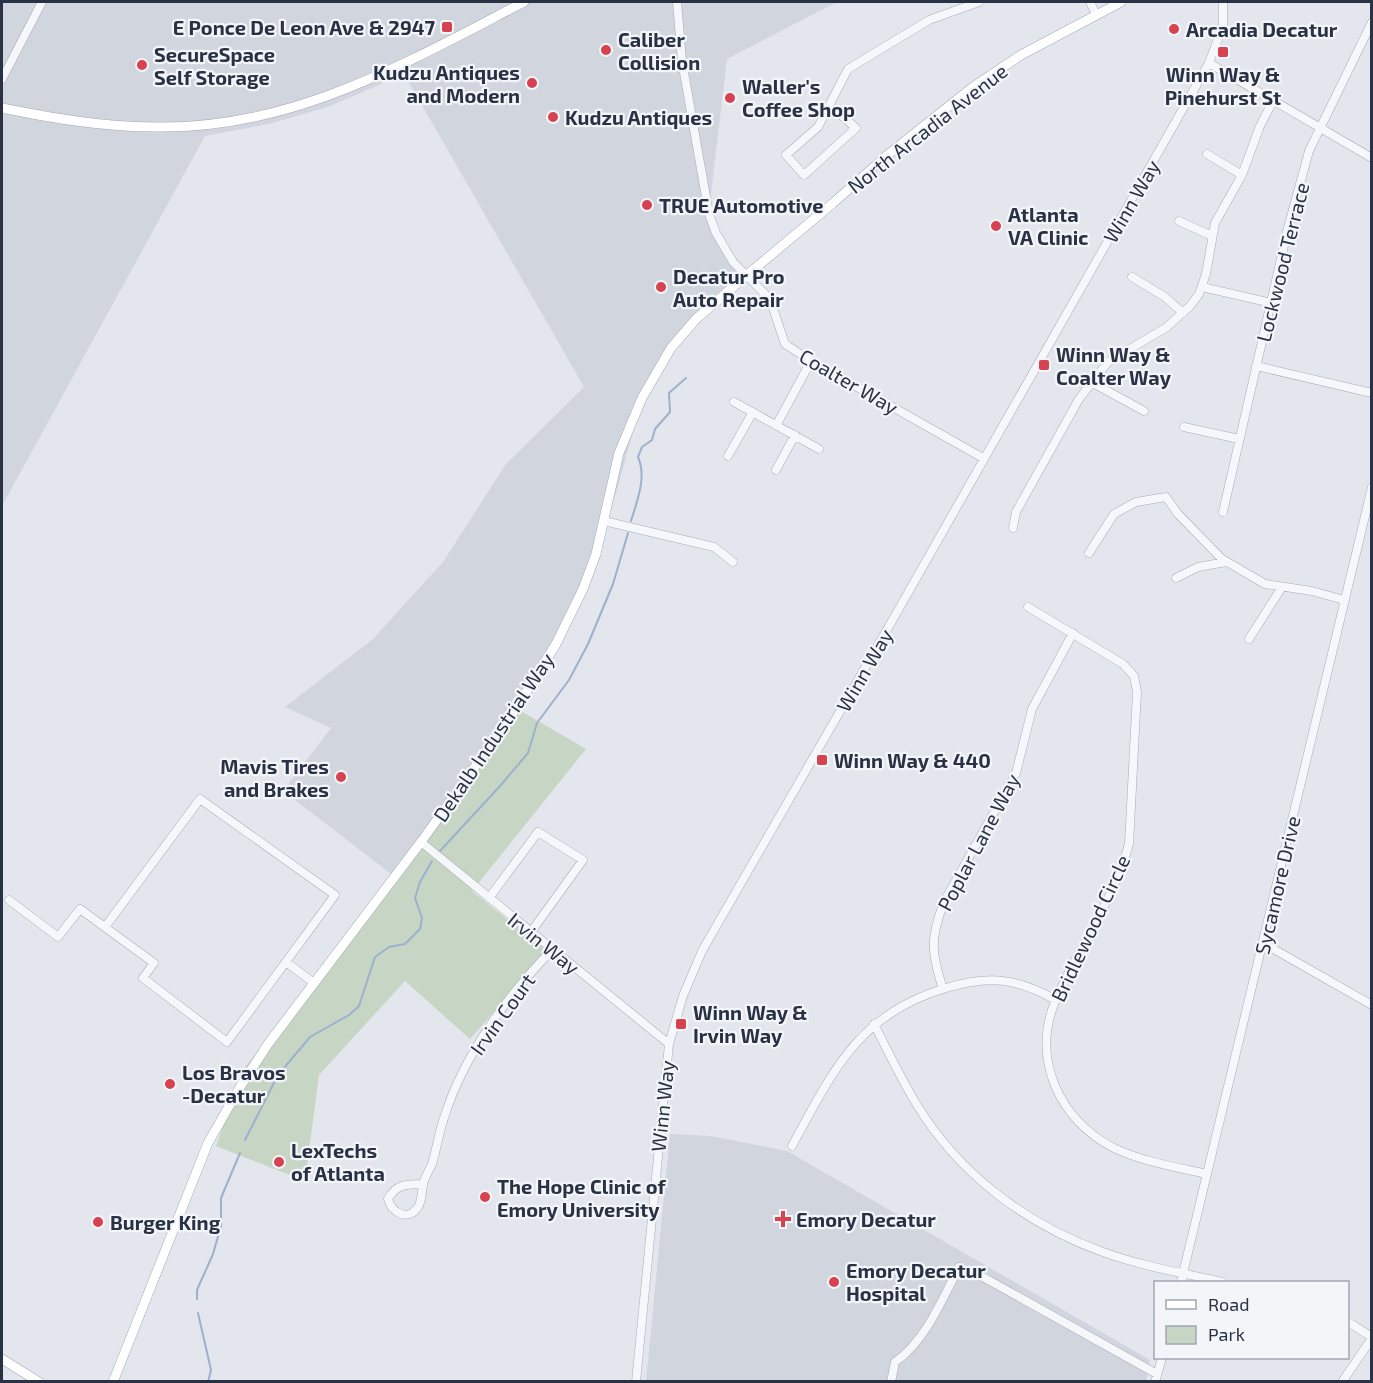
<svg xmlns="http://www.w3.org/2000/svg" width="1373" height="1383" font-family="'Exo 2',sans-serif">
	<rect width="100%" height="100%" fill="#e3e6ec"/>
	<path fill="#d1d5de" d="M 2,2 L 837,2 L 727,59 L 708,219 L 747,276 L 678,344 L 656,372 L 633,431 L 618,487 L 575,610 L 514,707 L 394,876 L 283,791 L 331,728 L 285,707 L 373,639 L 443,562 L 506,464 L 584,387 L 404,74 L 328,107 L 269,124 L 205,136 L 2,506 Z
		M 670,1134 L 711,1136 L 787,1151 L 1150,1360 L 1146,1382 L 646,1382 Z"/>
	<path fill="#c7d6c4" d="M 514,707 L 586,749 L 472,891 L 547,951 L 470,1039 L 405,981 L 319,1075 L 305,1181 L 216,1146 L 243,1070 L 394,876 Z"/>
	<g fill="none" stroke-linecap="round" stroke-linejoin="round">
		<path stroke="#9cb1cd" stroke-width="2" d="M 631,521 C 637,501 647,477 638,457 L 642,447 L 652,440 L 655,429 L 670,412 L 669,393 L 686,378
			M 440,851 L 500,786 L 528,753 L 537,723 L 569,680 L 588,644 L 613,584 L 628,533
			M 245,1140 L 278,1075 L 310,1037 L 349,1015 L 359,1006 L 375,957 L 389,947 L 405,944 L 420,929 L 422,918 L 415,898 L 420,882 L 432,861
			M 197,1299 L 197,1290 L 213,1254 L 221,1226 L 221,1198 L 240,1153
			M 198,1313 L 211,1370 L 208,1382"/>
		<defs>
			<path id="minor" d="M 677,2 L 682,61 L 709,214 L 716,233 L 733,262 L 770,299 L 785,344 L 811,361 L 983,458
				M 1090,2 L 1096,14
				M 1209,63 L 1372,158
				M 2,79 L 42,2
				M 828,107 L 840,114 L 856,128 L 804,175 L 786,155 L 818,127 L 848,69 L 929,20 L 979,2
				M 1207,154 L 1242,175
				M 1179,221 L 1212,236
				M 1132,277 L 1165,297 L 1183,313
				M 1202,287 L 1272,303
				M 1256,366 L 1372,393
				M 1091,382 L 1144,411
				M 734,402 L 819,449
				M 777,424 L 811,361
				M 1184,427 L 1239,439
				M 728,456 L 753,412
				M 776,470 L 795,435
				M 1223,512 L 1288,228 L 1309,151 L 1372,22
				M 604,521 L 714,547 L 733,562
				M 1013,528 L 1016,512 L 1079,399 L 1108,362 L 1167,327 L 1190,306 L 1199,294 L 1206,274 L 1215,223 L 1242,175 L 1260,126 L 1274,99
				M 1089,553 L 1114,514 L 1136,502 L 1166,497 L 1178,514 L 1222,559 L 1265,584 L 1312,591 L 1344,600
				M 1176,578 L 1198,567 L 1226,562
				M 1028,607 L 1123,664 L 1134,676 L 1137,692 L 1129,844 C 1114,900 1077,949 1055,1002 C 1031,1059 1060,1121 1114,1148 C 1143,1162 1176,1167 1207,1174
				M 1249,639 L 1282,587
				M 421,842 L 669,1044
				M 489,898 L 538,832 L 583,860 L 531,932
				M 9,900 L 58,937 L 80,909 L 154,963 L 143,978 L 227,1042 L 335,895 L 200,799 L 105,927
				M 1263,943 L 1372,1005
				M 286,962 L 314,983
				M 943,989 C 931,952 930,938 944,902 L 1016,773 L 1032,709 L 1073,633
				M 874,1024 C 888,1051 901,1079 917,1105 C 959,1174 1027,1225 1103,1252 C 1141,1266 1183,1273 1222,1282
				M 792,1146 C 833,1071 858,1014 946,988 C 989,975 1017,978 1056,1000
				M 423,1184 C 407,1184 396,1184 388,1199 C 392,1213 408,1222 418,1207 C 423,1199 421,1193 423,1185 C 424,1178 429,1171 432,1164 C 437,1148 439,1131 445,1115 C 464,1055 508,995 552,950
				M 1181,1282 L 1372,487
				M 1348,1322 L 1372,1337
				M 636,1382 L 669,1044 L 683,996 L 702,951 L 892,621 L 1209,63 L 1223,26 L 1223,2
				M 891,1382 L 895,1362 C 925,1342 943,1298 959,1267 L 983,1277 L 1157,1374
				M 1155,1382 L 1162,1358
				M 1342,1382 L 1372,1338"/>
			<path id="major" d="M 2,108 C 52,118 103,127 154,127 C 292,130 406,63 524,2
				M 2,1359 L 39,1382
				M 113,1382 L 208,1143 L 240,1087 L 268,1044 L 421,842 L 510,718 L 556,644 L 583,589 L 596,554 L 619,453 L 642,398 L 671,348 L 696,319 L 747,275 L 832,204 L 885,157 L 973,87 L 1021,55 L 1121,2"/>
		</defs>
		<use href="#minor" stroke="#a7acb7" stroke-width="9"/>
		<use href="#major" stroke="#a1a9b8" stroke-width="10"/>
		<use href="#minor" stroke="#f6f7fa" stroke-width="8"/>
		<use href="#major" stroke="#fff" stroke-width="9"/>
	</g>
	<g fill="#d6424f" stroke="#f3f5f9" stroke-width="2">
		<rect x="441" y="21" width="12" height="12" rx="3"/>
		<circle cx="1174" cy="29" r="6"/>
		<circle cx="606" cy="50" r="6"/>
		<rect x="1217" y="46" width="12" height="12" rx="3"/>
		<circle cx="142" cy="65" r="6"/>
		<circle cx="532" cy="83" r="6"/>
		<circle cx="730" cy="98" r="6"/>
		<circle cx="553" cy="117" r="6"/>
		<circle cx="647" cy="205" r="6"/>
		<circle cx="996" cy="226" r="6"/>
		<circle cx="661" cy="287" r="6"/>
		<rect x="1038" y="359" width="12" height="12" rx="3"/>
		<rect x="816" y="754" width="12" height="12" rx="3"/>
		<circle cx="341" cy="777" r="6"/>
		<rect x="675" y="1018" width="12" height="12" rx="3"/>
		<circle cx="170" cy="1084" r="6"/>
		<circle cx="279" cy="1162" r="6"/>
		<circle cx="485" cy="1197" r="6"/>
		<path d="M780 1210h6v6h6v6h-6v6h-6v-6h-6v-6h6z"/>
		<circle cx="98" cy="1222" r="6"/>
		<circle cx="834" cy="1282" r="6"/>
	</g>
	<g text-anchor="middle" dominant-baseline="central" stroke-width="4.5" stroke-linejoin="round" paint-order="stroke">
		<g font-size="20" font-weight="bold" fill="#293245" stroke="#f3f5f9" text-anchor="start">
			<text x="435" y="27" text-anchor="end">E Ponce De Leon Ave &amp; 2947</text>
			<text x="1186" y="29">Arcadia Decatur</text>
			<text x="618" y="39">Caliber<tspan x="618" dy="23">Collision</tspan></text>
			<text x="154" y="54">SecureSpace<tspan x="154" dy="23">Self Storage</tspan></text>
			<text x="520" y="72" text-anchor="end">Kudzu Antiques<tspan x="520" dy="23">and Modern</tspan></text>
			<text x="1223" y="74" text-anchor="middle">Winn Way &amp;<tspan x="1223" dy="23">Pinehurst St</tspan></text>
			<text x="742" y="86">Waller's<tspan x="742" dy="23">Coffee Shop</tspan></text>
			<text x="565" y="117">Kudzu Antiques</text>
			<text x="659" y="205">TRUE Automotive</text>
			<text x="1008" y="214">Atlanta<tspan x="1008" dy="23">VA Clinic</tspan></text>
			<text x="673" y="276">Decatur Pro<tspan x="673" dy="23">Auto Repair</tspan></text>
			<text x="1056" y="354">Winn Way &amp;<tspan x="1056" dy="23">Coalter Way</tspan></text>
			<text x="834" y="760">Winn Way &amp; 440</text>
			<text x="329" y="766" text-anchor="end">Mavis Tires<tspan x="329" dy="23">and Brakes</tspan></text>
			<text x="693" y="1012">Winn Way &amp;<tspan x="693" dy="23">Irvin Way</tspan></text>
			<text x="182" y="1072">Los Bravos<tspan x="182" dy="23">-Decatur</tspan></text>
			<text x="291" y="1150">LexTechs<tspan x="291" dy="23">of Atlanta</tspan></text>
			<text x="497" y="1186">The Hope Clinic of<tspan x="497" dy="23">Emory University</tspan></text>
			<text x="796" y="1219">Emory Decatur</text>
			<text x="110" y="1222">Burger King</text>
			<text x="846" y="1270">Emory Decatur<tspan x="846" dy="23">Hospital</tspan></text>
		</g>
		<g font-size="20" fill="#293245" stroke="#f3f5f9">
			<text transform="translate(927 128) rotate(-38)">North Arcadia Avenue</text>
			<text transform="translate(1131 201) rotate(-60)">Winn Way</text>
			<text transform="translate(1282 262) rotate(-76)">Lockwood Terrace</text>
			<text transform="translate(849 381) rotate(30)">Coalter Way</text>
			<text transform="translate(864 670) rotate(-60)">Winn Way</text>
			<text transform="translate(493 737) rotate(-56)">Dekalb Industrial Way</text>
			<text transform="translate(978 842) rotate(-62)">Poplar Lane Way</text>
			<text transform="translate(1277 885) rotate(-77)">Sycamore Drive</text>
			<text transform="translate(1090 928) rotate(-65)">Bridlewood Circle</text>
			<text transform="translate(544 943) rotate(39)">Irvin Way</text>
			<text transform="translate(502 1014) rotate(-54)">Irvin Court</text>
			<text transform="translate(662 1106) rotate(-84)">Winn Way</text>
		</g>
	</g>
	<rect width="1373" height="1383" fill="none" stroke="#293245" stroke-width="6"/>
	<rect x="1154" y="1281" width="195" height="78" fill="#f3f5f9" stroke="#a2a7b1" stroke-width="1.5"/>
	<rect x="1166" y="1300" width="30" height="9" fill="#ffffff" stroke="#a2a7b1" stroke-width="1.5"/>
	<text x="1208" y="1311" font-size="18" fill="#293245">Road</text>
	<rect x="1166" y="1326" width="30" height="18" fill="#c7d6c4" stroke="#a2a7b1" stroke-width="1.5"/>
	<text x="1208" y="1341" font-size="18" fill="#293245">Park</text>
</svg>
